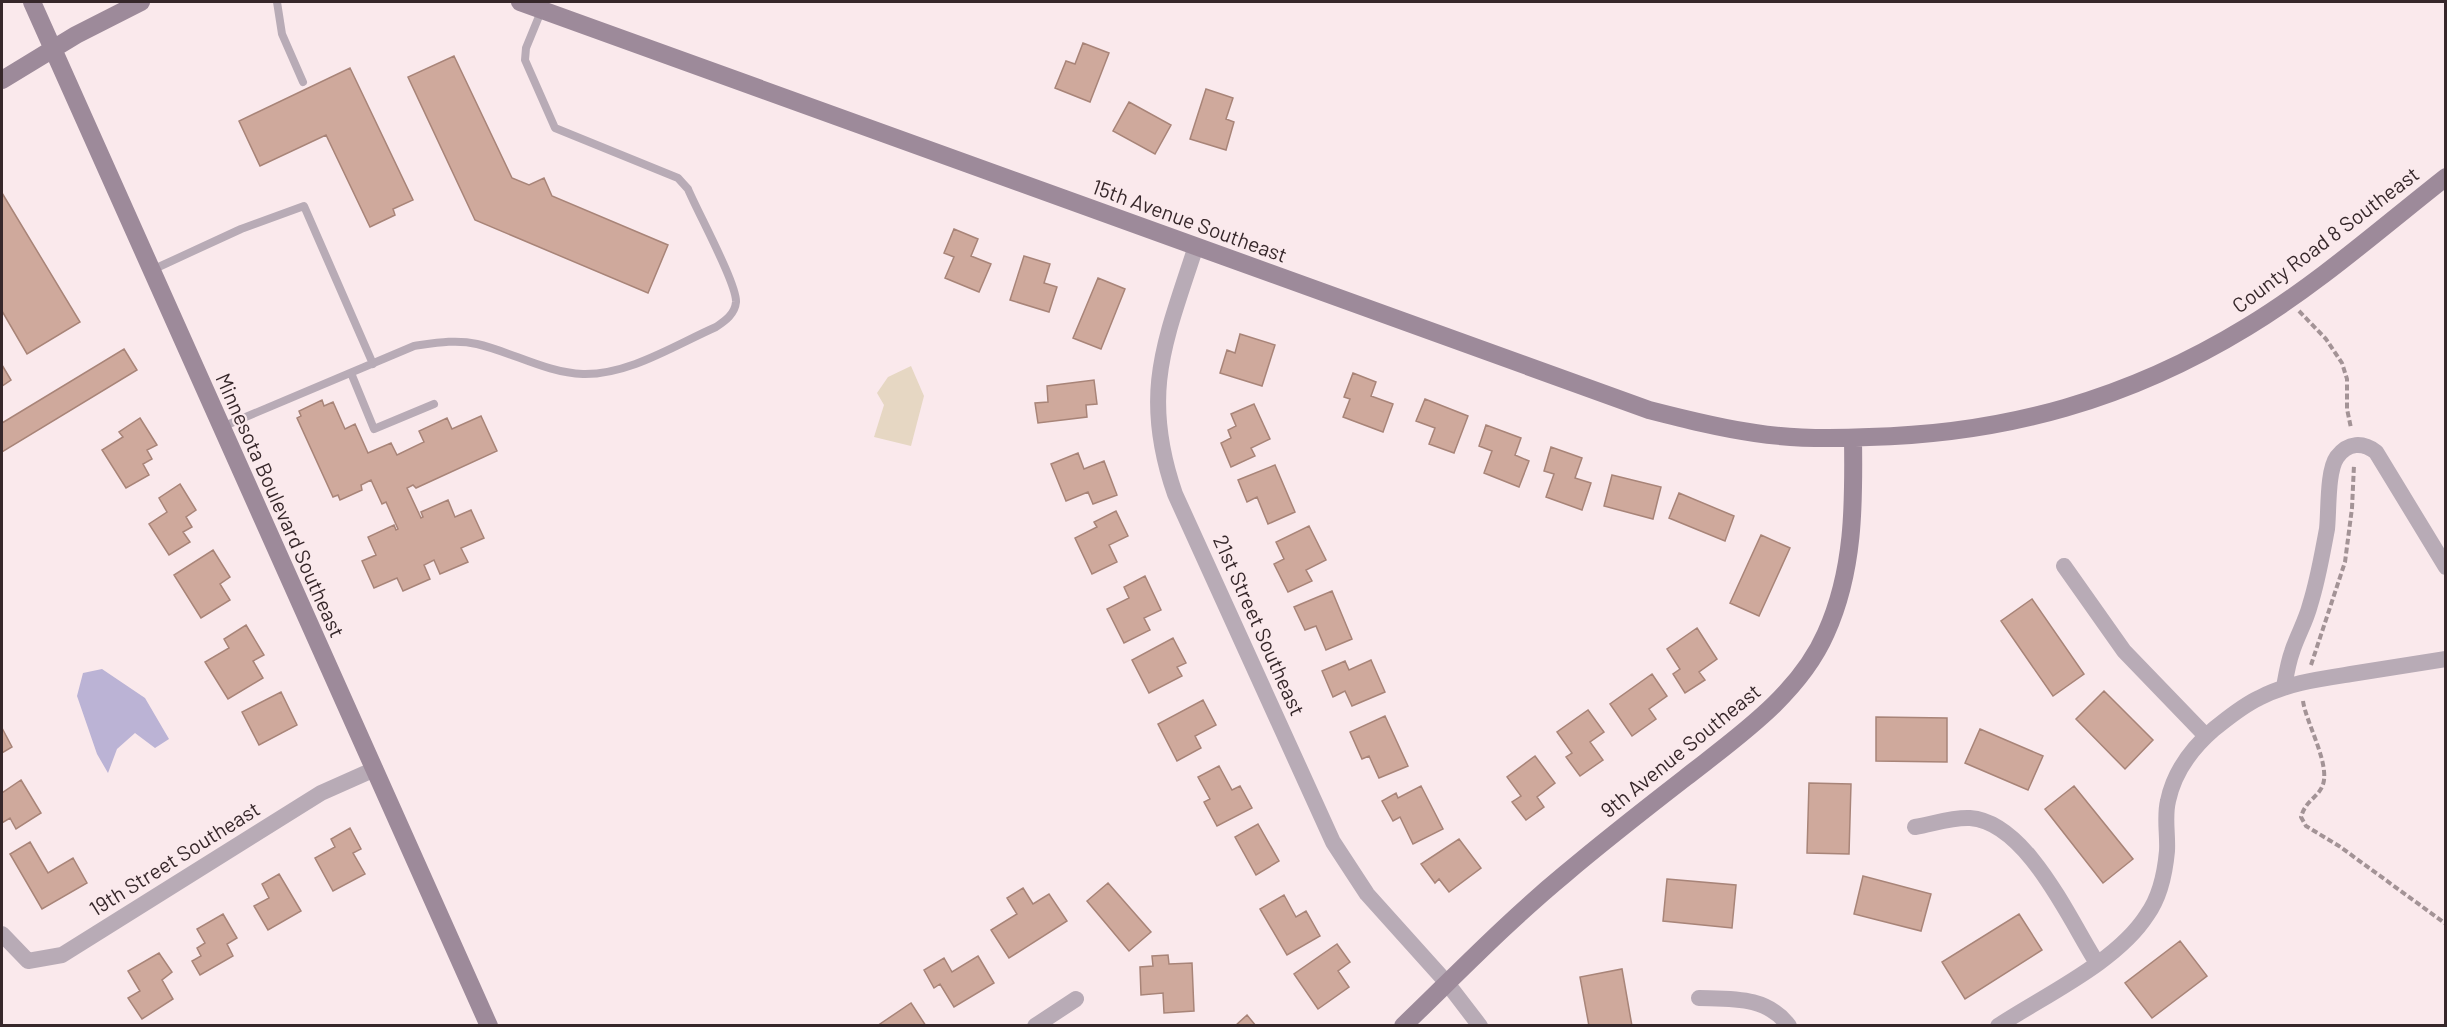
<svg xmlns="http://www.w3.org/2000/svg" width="2447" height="1027" font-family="Barlow,sans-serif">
	<rect width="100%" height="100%" fill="#fae9ec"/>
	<path fill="#e6d7c3" d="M 911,366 L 924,396 L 911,446 L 874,437 L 884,405 L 877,393 L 888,377 Z"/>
	<path fill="#bbb3d5" d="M 102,669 L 145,698 L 169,739 L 155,748 L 135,733 L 117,749 L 108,773 L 97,754 L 77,696 L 83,673 Z"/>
	<path fill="#cfa99c" stroke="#a88478" stroke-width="1.5" d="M 1083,43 L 1109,53 L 1090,102 L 1055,88 L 1066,61 L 1075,64 Z
		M 454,56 L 512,178 L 529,185 L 544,178 L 552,196 L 668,245 L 648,293 L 475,220 L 408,77 Z
		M 350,68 L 413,200 L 393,209 L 395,215 L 370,227 L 326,135 L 260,166 L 239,121 Z
		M 1206,89 L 1233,98 L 1226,119 L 1234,122 L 1226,150 L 1190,139 Z
		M 1129,102 L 1171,125 L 1155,154 L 1113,131 Z
		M 2,193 L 80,322 L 27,354 L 2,311 Z
		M 954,229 L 978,239 L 971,256 L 991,264 L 979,292 L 945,278 L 954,257 L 944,253 Z
		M 1024,256 L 1050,264 L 1044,283 L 1057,287 L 1049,312 L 1010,300 Z
		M 1098,278 L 1125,289 L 1101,349 L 1073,338 Z
		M 1240,334 L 1275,345 L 1262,386 L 1220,373 L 1227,350 L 1235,353 Z
		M 124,349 L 137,370 L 2,452 L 2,423 Z
		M 2,365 L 11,380 L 2,386 Z
		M 1353,373 L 1376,382 L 1371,396 L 1393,404 L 1383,432 L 1343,417 L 1350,399 L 1344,397 Z
		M 1094,380 L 1097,404 L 1086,405 L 1087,417 L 1038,423 L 1035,403 L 1048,402 L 1047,386 Z
		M 1425,399 L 1468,416 L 1454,453 L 1429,444 L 1435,428 L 1416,421 Z
		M 322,400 L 324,406 L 333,402 L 345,429 L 355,424 L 368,453 L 391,443 L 397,455 L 424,442 L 419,431 L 447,418 L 452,429 L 481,416 L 497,451 L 416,488 L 413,485 L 407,488 L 421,518 L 423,517 L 421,512 L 448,500 L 455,517 L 471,510 L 484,538 L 461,548 L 468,562 L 440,574 L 434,560 L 424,565 L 430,579 L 403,591 L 397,578 L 374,588 L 362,561 L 376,555 L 368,537 L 394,525 L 396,530 L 398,529 L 386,502 L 382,504 L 371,480 L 361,485 L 362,490 L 340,500 L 338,495 L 333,497 L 297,418 L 301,416 L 299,411 Z
		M 1254,404 L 1270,439 L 1251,448 L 1255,456 L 1231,467 L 1221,443 L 1231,438 L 1228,430 L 1236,426 L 1231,414 Z
		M 140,418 L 157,445 L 147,450 L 152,459 L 143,464 L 149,475 L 126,488 L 102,450 L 123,437 L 119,432 Z
		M 1486,425 L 1521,438 L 1515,455 L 1529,461 L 1519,487 L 1484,473 L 1492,451 L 1479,446 Z
		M 1551,447 L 1582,458 L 1575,478 L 1591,483 L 1582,510 L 1546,497 L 1554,474 L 1544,471 Z
		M 1078,453 L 1084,469 L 1104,461 L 1117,495 L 1093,504 L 1088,492 L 1066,501 L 1051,464 Z
		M 1275,465 L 1295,512 L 1268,524 L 1257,497 L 1247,502 L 1238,480 Z
		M 1612,475 L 1661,487 L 1653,519 L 1604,506 Z
		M 180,484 L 196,510 L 186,517 L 192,527 L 183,532 L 190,542 L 169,555 L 149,524 L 167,512 L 159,498 Z
		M 1679,493 L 1734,516 L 1725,541 L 1669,518 Z
		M 1116,511 L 1128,536 L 1109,545 L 1117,562 L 1092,574 L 1075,538 L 1097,527 L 1094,522 Z
		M 1309,526 L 1326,560 L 1306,570 L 1312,581 L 1288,592 L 1274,564 L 1284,559 L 1276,542 Z
		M 1761,535 L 1790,548 L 1759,616 L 1730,603 Z
		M 213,550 L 230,577 L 220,584 L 230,600 L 201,618 L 174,575 Z
		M 1145,576 L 1161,610 L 1144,618 L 1150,630 L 1124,643 L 1107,609 L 1129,598 L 1124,587 Z
		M 1332,591 L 1352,639 L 1326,650 L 1316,626 L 1305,630 L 1294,607 Z
		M 2032,599 L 2084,674 L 2053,696 L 2001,621 Z
		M 246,625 L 264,655 L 253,661 L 263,678 L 228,699 L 205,662 L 229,648 L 224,639 Z
		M 1697,628 L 1717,659 L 1699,672 L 1705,680 L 1685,693 L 1673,674 L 1680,669 L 1667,649 Z
		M 1173,638 L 1186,663 L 1177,667 L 1182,676 L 1149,693 L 1132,660 Z
		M 1371,660 L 1385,692 L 1352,706 L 1345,691 L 1333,697 L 1322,671 L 1345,661 L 1349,670 Z
		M 1652,674 L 1667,696 L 1649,709 L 1656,719 L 1632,736 L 1610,704 Z
		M 2104,691 L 2153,740 L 2125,769 L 2076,719 Z
		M 281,692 L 297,725 L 259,745 L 242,712 Z
		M 1203,700 L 1216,725 L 1195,736 L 1201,748 L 1177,761 L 1158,724 Z
		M 1588,710 L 1604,732 L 1590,742 L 1603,760 L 1580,776 L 1566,757 L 1572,753 L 1557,732 Z
		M 1385,716 L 1408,766 L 1379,778 L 1369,756 L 1362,759 L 1350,732 Z
		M 1876,717 L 1947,718 L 1947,762 L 1876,761 Z
		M 2,728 L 12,747 L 2,753 Z
		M 1980,729 L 2043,756 L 2028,790 L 1965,763 Z
		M 1535,756 L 1555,783 L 1537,797 L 1544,807 L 1526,820 L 1512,802 L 1521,796 L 1507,777 Z
		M 1219,766 L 1232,790 L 1240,786 L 1252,808 L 1217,826 L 1204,802 L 1210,799 L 1198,777 Z
		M 21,780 L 41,813 L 16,829 L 10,818 L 2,823 L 2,793 Z
		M 1809,783 L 1851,784 L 1849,854 L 1807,853 Z
		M 1421,786 L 1443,829 L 1413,844 L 1400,817 L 1393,821 L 1382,801 L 1396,793 L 1398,798 Z
		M 2074,786 L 2133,859 L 2103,883 L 2045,809 Z
		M 1258,824 L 1279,861 L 1256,875 L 1235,837 Z
		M 350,828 L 361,849 L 353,853 L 365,874 L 333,891 L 315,858 L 335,847 L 331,839 Z
		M 1459,839 L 1481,868 L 1449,892 L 1439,879 L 1435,883 L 1421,864 Z
		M 30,842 L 48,873 L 73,858 L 87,883 L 42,909 L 10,854 Z
		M 279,874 L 301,911 L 268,930 L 254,906 L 269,898 L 262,884 Z
		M 1863,876 L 1931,894 L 1921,931 L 1854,914 Z
		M 1667,879 L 1736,885 L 1732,928 L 1663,921 Z
		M 1108,883 L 1151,932 L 1129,951 L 1087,901 Z
		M 1023,888 L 1033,904 L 1049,894 L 1067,921 L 1009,958 L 991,930 L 1017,914 L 1007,898 Z
		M 1284,895 L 1296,917 L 1306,911 L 1320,936 L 1287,955 L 1260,909 Z
		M 223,914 L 237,938 L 227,944 L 233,956 L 200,975 L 192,961 L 201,956 L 197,948 L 205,943 L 197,929 Z
		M 2019,914 L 2042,950 L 1965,999 L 1942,962 Z
		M 2180,941 L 2207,976 L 2152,1018 L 2125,983 Z
		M 1337,944 L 1350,962 L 1338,971 L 1349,987 L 1318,1009 L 1294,974 Z
		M 159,953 L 172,972 L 162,980 L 173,999 L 142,1019 L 128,998 L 140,991 L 128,971 Z
		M 1168,955 L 1169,964 L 1192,963 L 1194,1011 L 1164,1013 L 1163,993 L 1141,995 L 1140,967 L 1153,966 L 1152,956 Z
		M 978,956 L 994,983 L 954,1007 L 940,984 L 934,988 L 924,970 L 944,958 L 952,972 Z
		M 1622,969 L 1632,1026 L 1589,1026 L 1580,977 Z
		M 911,1003 L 926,1026 L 877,1026 Z
		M 1247,1015 L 1256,1026 L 1235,1026 Z"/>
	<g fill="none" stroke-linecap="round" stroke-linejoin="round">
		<path stroke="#a39396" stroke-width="4" stroke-dasharray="6 3" stroke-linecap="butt" d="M 2299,311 L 2326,339 L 2342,363 L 2347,379 L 2347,409 L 2351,428
			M 2311,665 L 2345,562 L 2352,508 L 2354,465
			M 2303,701 C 2306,723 2332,767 2322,787 C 2316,799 2306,800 2301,817 L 2306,826 L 2339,846 L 2446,924"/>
		<path stroke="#b8abb6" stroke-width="8" d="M 277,2 L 282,34 L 303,82
			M 152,270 L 241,229 L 304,206 L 373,364
			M 351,373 L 374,429 L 434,404
			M 222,427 L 414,346 C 435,343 456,339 477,344 C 512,352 547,373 583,374 C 629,375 675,345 716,327 C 725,321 735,314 736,302 C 737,284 697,211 688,189 L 678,178 L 555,128 L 525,60 L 526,48 L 542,9"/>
		<path stroke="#b8abb6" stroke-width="16" d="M 1196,246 C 1165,342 1140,393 1175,494 L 1333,842 L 1367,894 L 1447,983 L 1480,1026
			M 2064,566 L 2124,651 L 2206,736
			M 2284,687 C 2286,676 2288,663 2292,652 C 2297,636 2306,621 2310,605 C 2318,580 2322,555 2327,529 C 2329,511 2327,471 2337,457 C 2348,442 2363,442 2376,452 L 2446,567
			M 1915,827 C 1933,824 1952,817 1970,818 C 2027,822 2070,921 2097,963
			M 2,934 L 28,961 L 62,955 L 321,793 L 375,769
			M 1699,998 C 1732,999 1767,996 1789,1026
			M 1035,1026 L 1076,999
			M 1998,1026 C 2045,995 2117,962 2147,915 C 2160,897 2165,873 2167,851 C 2168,834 2164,817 2168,801 C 2174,772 2192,748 2214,729 C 2228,718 2242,706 2259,698 C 2288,683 2319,679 2351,674 C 2382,669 2414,664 2446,659"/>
		<path stroke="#9d8a9a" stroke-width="18" d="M 32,2 L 489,1026
			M 520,2 L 1649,410 C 1684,419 1719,428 1755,433 C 1793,439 1831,439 1869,437 C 2006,434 2129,399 2247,327 C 2318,284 2381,228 2446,177
			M 2,80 L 76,35 L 141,2
			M 1403,1026 C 1456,975 1508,921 1565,874 C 1604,841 1645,809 1685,778 C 1737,737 1799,695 1826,633 C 1854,571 1854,505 1853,438"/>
	</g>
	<g text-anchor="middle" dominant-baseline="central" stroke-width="4.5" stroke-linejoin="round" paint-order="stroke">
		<g font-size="21" fill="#36272a" stroke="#fae9ec">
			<text transform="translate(1190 220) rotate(20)">15th Avenue Southeast</text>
			<text transform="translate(2325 239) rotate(-37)">County Road 8 Southeast</text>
			<text transform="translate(281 505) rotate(66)">Minnesota Boulevard Southeast</text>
			<text transform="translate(1260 625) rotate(66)">21st Street Southeast</text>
			<text transform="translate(1680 750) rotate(-39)">9th Avenue Southeast</text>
			<text transform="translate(174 858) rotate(-32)">19th Street Southeast</text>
		</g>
	</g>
	<rect width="2447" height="1027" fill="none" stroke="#36272a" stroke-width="6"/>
</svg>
